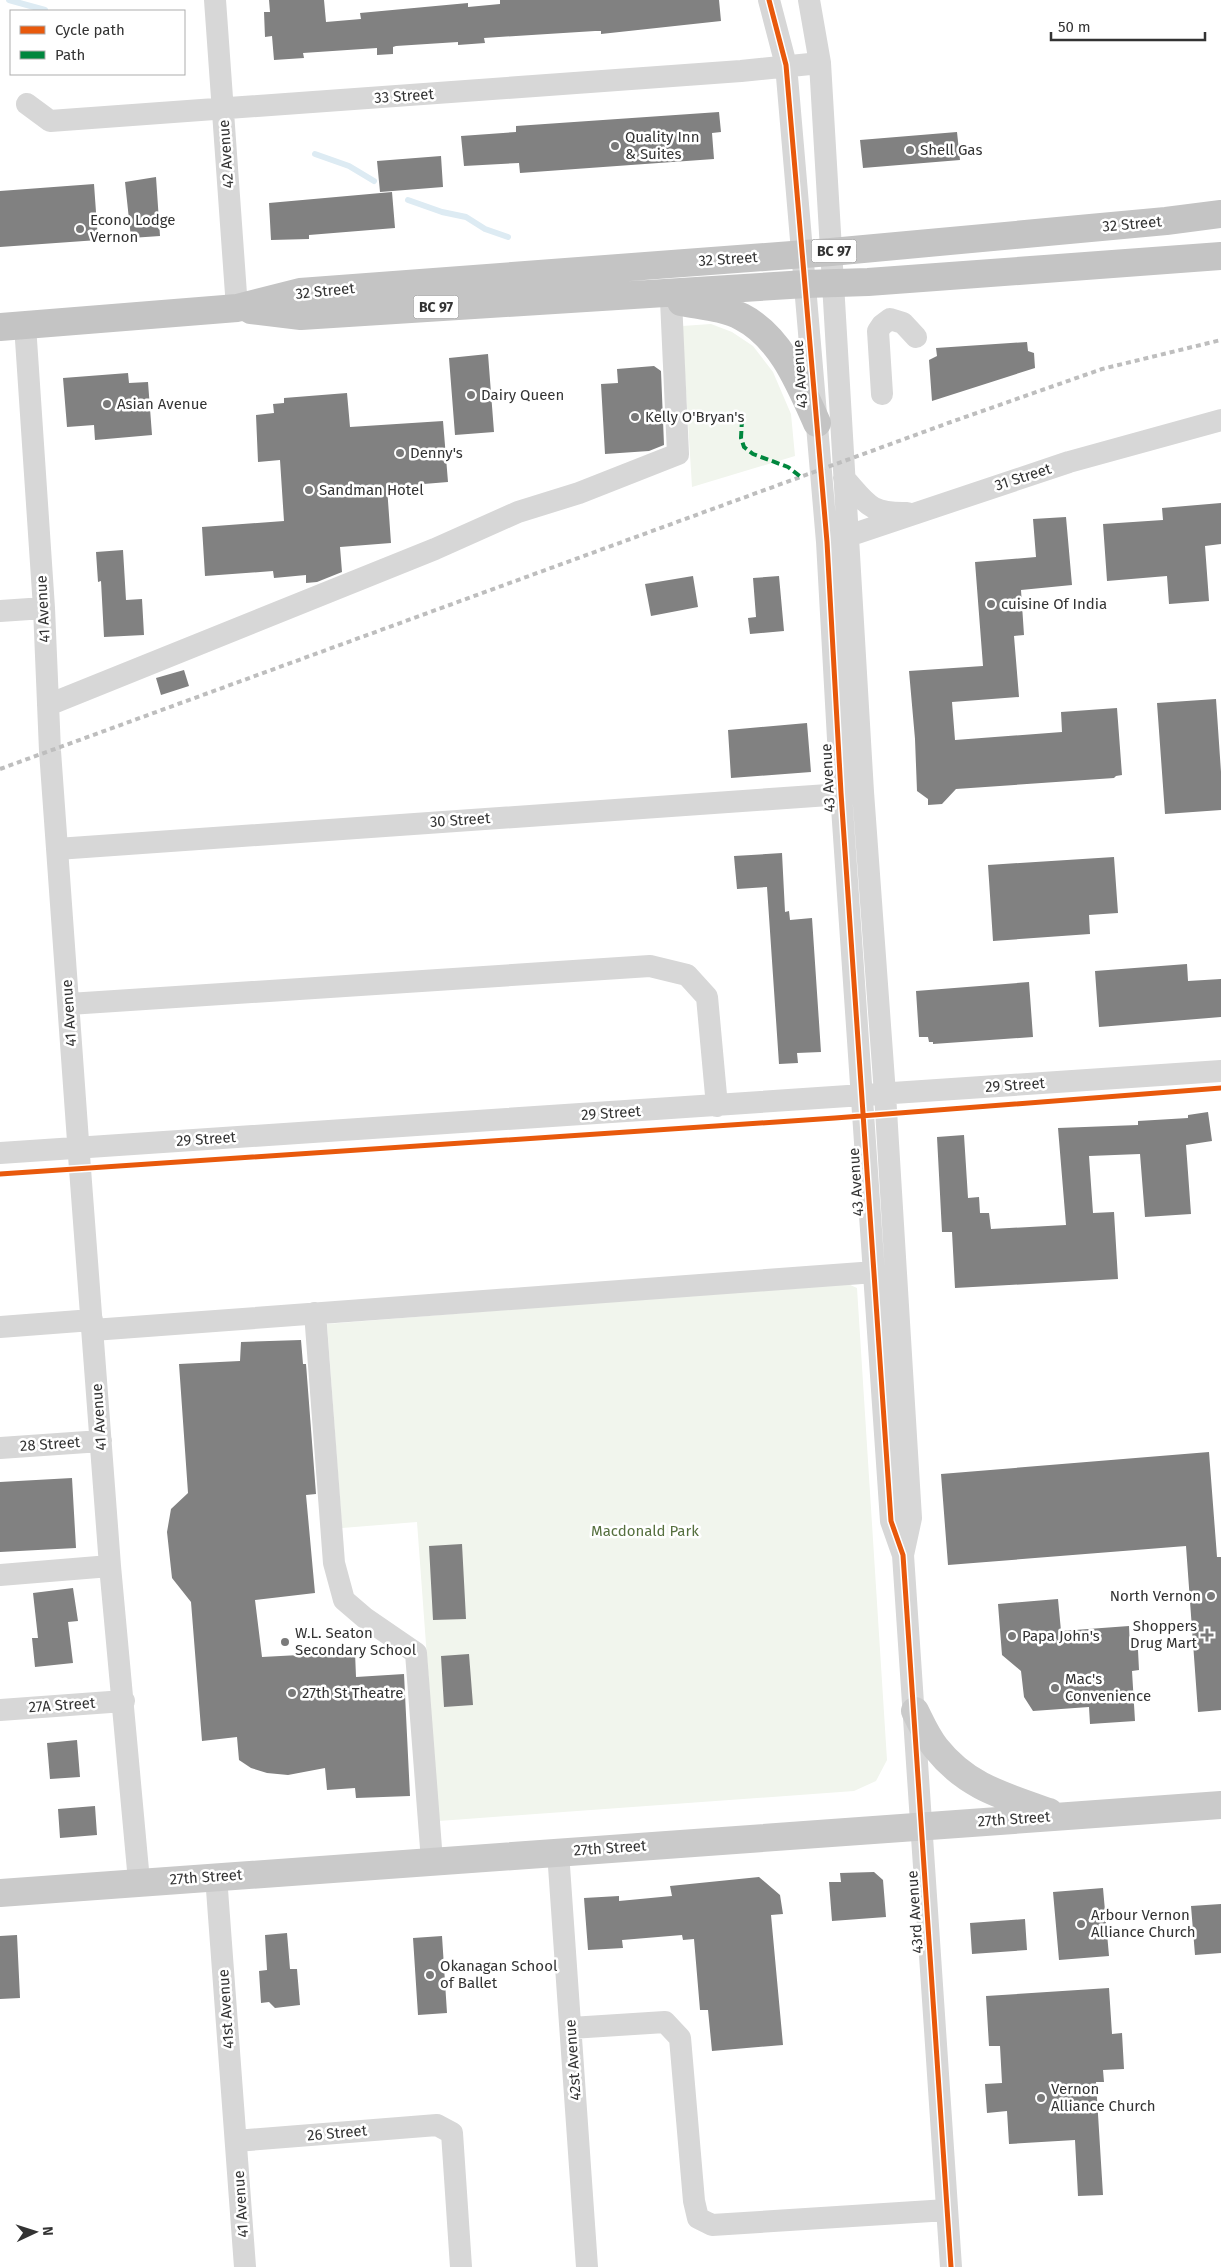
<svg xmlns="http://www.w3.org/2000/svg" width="1221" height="2267" font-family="'Fira Sans',sans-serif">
	<rect width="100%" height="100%" fill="#fff"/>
	<path fill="#f1f5ed" d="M 711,324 L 732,332 L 753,346 L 773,372 L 791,414 L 795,456 L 692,487 L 682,326 Z
		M 846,1283 L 857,1288 L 887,1760 L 876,1781 L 854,1791 L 439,1821 L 417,1522 L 342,1528 L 327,1324 Z"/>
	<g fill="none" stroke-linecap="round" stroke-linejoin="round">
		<path stroke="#ddebf3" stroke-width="6" d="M 9,0 L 45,10
			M 315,154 L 349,166 L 374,181
			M 408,200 L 442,212 L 466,217 L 485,229 L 508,237"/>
	</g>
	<path fill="#818181" d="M 269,0 L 324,0 L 326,22 L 361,19 L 360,13 L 468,3 L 468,7 L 500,4 L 500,0 L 719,0 L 721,21 L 601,34 L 601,31 L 595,31 L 484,38 L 485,43 L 458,45 L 458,42 L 396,46 L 393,47 L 393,54 L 377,55 L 377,48 L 303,53 L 304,58 L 274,60 L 272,36 L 265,37 L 264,12 L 270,12 Z
		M 719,112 L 721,132 L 712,133 L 714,159 L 520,173 L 519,163 L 464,166 L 461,136 L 516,132 L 516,126 Z
		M 957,132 L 960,160 L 863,168 L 860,140 Z
		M 441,156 L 443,187 L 380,192 L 377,161 Z
		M 156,177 L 160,236 L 131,238 L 125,182 Z
		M 94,184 L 98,240 L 0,247 L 0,191 Z
		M 392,192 L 395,228 L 309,235 L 309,239 L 271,240 L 269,203 Z
		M 1027,342 L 1028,351 L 1034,353 L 1035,368 L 932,401 L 929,360 L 937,356 L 936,348 Z
		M 488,354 L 494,432 L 455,435 L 449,358 Z
		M 654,366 L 661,371 L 664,445 L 649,451 L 605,454 L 601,384 L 618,383 L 617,369 Z
		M 128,373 L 129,383 L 148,382 L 152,435 L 95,440 L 94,425 L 67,427 L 63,378 Z
		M 347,393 L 350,427 L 443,421 L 448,482 L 387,487 L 391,543 L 340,547 L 342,572 L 317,582 L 306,583 L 306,575 L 274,578 L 273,571 L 205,576 L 202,527 L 284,521 L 280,460 L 258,462 L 256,415 L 274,413 L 273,404 L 284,403 L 284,398 Z
		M 1221,503 L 1221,544 L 1205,546 L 1209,601 L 1169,604 L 1167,576 L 1107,581 L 1103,524 L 1163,520 L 1162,508 Z
		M 1066,517 L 1072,585 L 1021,590 L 1024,635 L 1014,636 L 1019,697 L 952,702 L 955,740 L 1062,732 L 1061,712 L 1117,708 L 1122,775 L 1116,776 L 1114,778 L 956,789 L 942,804 L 928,805 L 928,799 L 917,791 L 915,739 L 909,671 L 983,666 L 975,562 L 1036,557 L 1033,519 Z
		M 123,550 L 126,600 L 142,599 L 144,635 L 104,637 L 101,581 L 98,582 L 96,552 Z
		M 693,576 L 698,607 L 651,616 L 645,584 Z
		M 779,576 L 784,631 L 750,634 L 748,618 L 756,617 L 753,578 Z
		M 184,670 L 189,686 L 161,695 L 156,678 Z
		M 1216,699 L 1221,772 L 1221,810 L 1165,814 L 1157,703 Z
		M 807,723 L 811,772 L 731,778 L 728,730 Z
		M 782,853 L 785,912 L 789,911 L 790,920 L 812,918 L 821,1052 L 797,1053 L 798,1063 L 779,1064 L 767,887 L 737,889 L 734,856 Z
		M 1114,857 L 1118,913 L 1089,915 L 1090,934 L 993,941 L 988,865 Z
		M 1187,964 L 1188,981 L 1221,979 L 1221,1017 L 1099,1027 L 1095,971 Z
		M 1029,982 L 1033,1037 L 933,1044 L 933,1042 L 929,1042 L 928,1037 L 919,1037 L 916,991 Z
		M 1208,1112 L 1212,1141 L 1186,1145 L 1191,1214 L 1145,1217 L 1140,1154 L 1089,1156 L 1093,1213 L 1114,1212 L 1118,1279 L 955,1288 L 952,1232 L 942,1232 L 937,1137 L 964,1135 L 968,1198 L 979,1197 L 980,1213 L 989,1213 L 991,1229 L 1066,1225 L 1058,1128 L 1138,1125 L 1138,1121 L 1188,1118 L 1188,1115 Z
		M 301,1340 L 303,1364 L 306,1364 L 316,1494 L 306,1495 L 315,1593 L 255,1600 L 262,1657 L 355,1652 L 356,1677 L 404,1674 L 410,1796 L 356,1798 L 355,1788 L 327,1790 L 325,1768 L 288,1775 L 267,1773 L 251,1768 L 239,1760 L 237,1737 L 202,1741 L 191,1602 L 172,1578 L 167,1532 L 171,1509 L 188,1493 L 179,1364 L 240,1361 L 241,1342 Z
		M 1209,1452 L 1217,1557 L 1221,1557 L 1221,1710 L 1198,1712 L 1186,1546 L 948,1565 L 941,1474 Z
		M 72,1478 L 76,1548 L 0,1552 L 0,1482 Z
		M 462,1544 L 466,1619 L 433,1620 L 429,1546 Z
		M 73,1588 L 78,1621 L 68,1622 L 73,1663 L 35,1667 L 32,1638 L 38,1638 L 33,1593 Z
		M 1058,1599 L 1061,1631 L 1129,1626 L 1130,1650 L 1138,1650 L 1139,1670 L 1132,1671 L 1135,1721 L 1090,1724 L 1089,1707 L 1033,1711 L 1024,1697 L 1021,1671 L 1002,1655 L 998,1604 Z
		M 469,1654 L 473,1705 L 444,1707 L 441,1656 Z
		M 77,1740 L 80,1777 L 50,1779 L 47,1743 Z
		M 95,1806 L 97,1835 L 60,1838 L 58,1809 Z
		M 874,1872 L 883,1880 L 886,1917 L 832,1921 L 829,1882 L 841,1882 L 840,1873 Z
		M 759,1877 L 780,1895 L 783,1914 L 771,1915 L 783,2045 L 712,2051 L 708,2010 L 700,2010 L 694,1939 L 683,1940 L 682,1935 L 622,1940 L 623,1948 L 588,1950 L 584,1898 L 619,1896 L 619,1901 L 672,1896 L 670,1886 Z
		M 1103,1888 L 1109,1956 L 1059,1960 L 1053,1892 Z
		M 1221,1904 L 1221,1953 L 1195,1955 L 1191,1906 Z
		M 1025,1919 L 1027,1950 L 972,1954 L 970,1923 Z
		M 287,1933 L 290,1969 L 297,1969 L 300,2005 L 275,2008 L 269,2002 L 261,2003 L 259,1971 L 267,1970 L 265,1935 Z
		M 17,1935 L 20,1998 L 0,1999 L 0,1936 Z
		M 442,1936 L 447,2013 L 418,2015 L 413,1938 Z
		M 1109,1988 L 1112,2034 L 1122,2033 L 1124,2069 L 1103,2070 L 1104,2082 L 1096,2082 L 1103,2195 L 1078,2196 L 1075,2140 L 1009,2144 L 1007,2111 L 987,2113 L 985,2084 L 1002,2083 L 1000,2046 L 989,2046 L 986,1996 Z"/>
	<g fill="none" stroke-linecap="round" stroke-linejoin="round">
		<path stroke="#d7d7d7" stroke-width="22" d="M 215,0 L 237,308
			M 769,0 L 786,65 L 827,542 L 841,793 L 891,1521 L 903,1555 L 951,2267
			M 809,0 L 820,63 L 863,792 L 885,1094 L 911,1518 L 903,1555
			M 27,104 L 50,121 L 741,71 L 820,63
			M 25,325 L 44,608 L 50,751 L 80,1169 L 110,1566 L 139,1881
			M 882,394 L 878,331 L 882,325 L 890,319 L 903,323 L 916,337
			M 844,478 C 867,504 870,514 907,513
			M 836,540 L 1069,462 L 1221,420
			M 0,611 L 44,608
			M 48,705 L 435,549 L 518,512 L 579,493 L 678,454 L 671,300
			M 57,849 L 857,793
			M 69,1004 L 650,966 L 687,975 L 707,997 L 717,1106
			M 0,1153 L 1221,1071
			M 315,1313 L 334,1563 L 344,1600 L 365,1618 L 416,1653 L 432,1861
			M 0,1327 L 92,1320
			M 93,1330 L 875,1272
			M 0,1448 L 101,1441
			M 0,1575 L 110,1566
			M 0,1710 L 124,1701
			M 558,1852 L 587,2267
			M 216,1876 L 245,2267
			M 571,2028 L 665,2022 L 680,2038 L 694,2201 L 698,2218 L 712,2225 L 947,2210
			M 236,2141 L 437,2125 L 452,2133 L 461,2267"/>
		<path stroke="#cacaca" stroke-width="28" d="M 915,1711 C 921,1723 927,1737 936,1748 C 967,1787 1004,1796 1049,1812
			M 0,1893 L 1221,1805"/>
		<path stroke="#c4c4c4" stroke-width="28" d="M 681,302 C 701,306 723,307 742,317 C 781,337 800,385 817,423
			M 251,310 L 301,316 L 806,284 L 868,282 L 1221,256
			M 0,327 L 237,308 L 300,292 L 831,252 L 1166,221 L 1221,214"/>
		<path stroke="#bebebe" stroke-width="4" stroke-dasharray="5 4" stroke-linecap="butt" d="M 0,769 L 951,422 L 1102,369 L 1221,340"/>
		<path stroke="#00873e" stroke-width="4" stroke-dasharray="8 4" stroke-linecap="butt" d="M 742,419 L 741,438 L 744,447 L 753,454 L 788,467 L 801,477"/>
		<defs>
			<path id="cycleway" d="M 769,0 L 786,65 L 827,542 L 841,793 L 891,1521 L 903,1555 L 951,2267
				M 0,1174 L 835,1118 L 1221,1088"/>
		</defs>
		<use href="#cycleway" stroke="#fff" stroke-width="8"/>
		<use href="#cycleway" stroke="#e8590c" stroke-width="5"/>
	</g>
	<g fill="#7a7a7a" stroke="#fff" stroke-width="2">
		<circle cx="615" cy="146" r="5"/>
		<circle cx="910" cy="150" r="5"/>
		<circle cx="80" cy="229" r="5"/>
		<circle cx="471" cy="395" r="5"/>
		<circle cx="107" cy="404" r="5"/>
		<circle cx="635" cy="417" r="5"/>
		<circle cx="400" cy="453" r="5"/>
		<circle cx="309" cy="490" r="5"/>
		<circle cx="991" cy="604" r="5"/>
		<circle cx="1211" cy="1596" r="5"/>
		<path d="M1204.5 1627.5h5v5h5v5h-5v5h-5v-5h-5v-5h5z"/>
		<circle cx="1012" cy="1636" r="5"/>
		<circle cx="285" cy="1642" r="5"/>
		<circle cx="1055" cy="1688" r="5"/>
		<circle cx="292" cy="1693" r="5"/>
		<circle cx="1081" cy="1924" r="5"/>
		<circle cx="430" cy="1975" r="5"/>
		<circle cx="1041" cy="2098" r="5"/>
	</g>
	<g text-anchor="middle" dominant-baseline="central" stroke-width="5" stroke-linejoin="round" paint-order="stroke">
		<g fill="#fff" stroke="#707070" stroke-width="1">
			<rect x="811.5" y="239.5" width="45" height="23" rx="4"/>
			<rect x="413.5" y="295.5" width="45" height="23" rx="4"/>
		</g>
		<g font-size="14" font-weight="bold" fill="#333">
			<text x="834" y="251">BC 97</text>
			<text x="436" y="307">BC 97</text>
		</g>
		<g font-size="15" fill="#333" stroke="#fff">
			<text transform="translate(404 96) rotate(-4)">33 Street</text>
			<text transform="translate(226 154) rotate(-94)">42 Avenue</text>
			<text transform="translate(1132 224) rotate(-5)">32 Street</text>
			<text transform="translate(728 259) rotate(-4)">32 Street</text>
			<text transform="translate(325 291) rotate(-6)">32 Street</text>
			<text transform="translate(800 374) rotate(-94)">43 Avenue</text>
			<text transform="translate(1023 477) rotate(-18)">31 Street</text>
			<text transform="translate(43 609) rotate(-93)">41 Avenue</text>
			<text transform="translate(828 778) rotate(-93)">43 Avenue</text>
			<text transform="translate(460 820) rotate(-4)">30 Street</text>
			<text transform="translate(69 1013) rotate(-94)">41 Avenue</text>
			<text transform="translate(1015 1085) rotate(-4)">29 Street</text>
			<text transform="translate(611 1113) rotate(-4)">29 Street</text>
			<text transform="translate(206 1139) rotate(-4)">29 Street</text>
			<text transform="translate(856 1182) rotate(-94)">43 Avenue</text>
			<text transform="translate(99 1417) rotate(-94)">41 Avenue</text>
			<text transform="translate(50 1444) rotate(-4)">28 Street</text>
			<text transform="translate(62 1705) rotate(-4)">27A Street</text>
			<text transform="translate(1014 1819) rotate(-4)">27th Street</text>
			<text transform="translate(610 1848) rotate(-4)">27th Street</text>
			<text transform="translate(206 1877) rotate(-4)">27th Street</text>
			<text transform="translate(915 1912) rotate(-94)">43rd Avenue</text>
			<text transform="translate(226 2009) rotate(-94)">41st Avenue</text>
			<text transform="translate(573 2060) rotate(-94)">42st Avenue</text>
			<text transform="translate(337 2133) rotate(-5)">26 Street</text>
			<text transform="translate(241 2204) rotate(-94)">41 Avenue</text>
		</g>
		<g font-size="15" fill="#333" stroke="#fff" text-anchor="start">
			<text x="625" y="137">Quality Inn<tspan x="625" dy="17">&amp; Suites</tspan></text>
			<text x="920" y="150">Shell Gas</text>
			<text x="90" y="220">Econo Lodge<tspan x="90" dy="17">Vernon</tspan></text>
			<text x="481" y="395">Dairy Queen</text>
			<text x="117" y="404">Asian Avenue</text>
			<text x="645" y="417">Kelly O'Bryan's</text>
			<text x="410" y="453">Denny's</text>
			<text x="319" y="490">Sandman Hotel</text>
			<text x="1001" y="604">cuisine Of India</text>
			<text x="1201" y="1596" text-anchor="end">North Vernon</text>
			<text x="1197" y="1626" text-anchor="end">Shoppers<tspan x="1197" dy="17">Drug Mart</tspan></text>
			<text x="295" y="1633">W.L. Seaton<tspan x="295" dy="17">Secondary School</tspan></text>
			<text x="1022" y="1636">Papa John's</text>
			<text x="1065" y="1679">Mac's<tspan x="1065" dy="17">Convenience</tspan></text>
			<text x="302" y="1693">27th St Theatre</text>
			<text x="1091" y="1915">Arbour Vernon<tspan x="1091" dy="17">Alliance Church</tspan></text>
			<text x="440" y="1966">Okanagan School<tspan x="440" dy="17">of Ballet</tspan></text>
			<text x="1051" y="2089">Vernon<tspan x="1051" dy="17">Alliance Church</tspan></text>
		</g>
		<g font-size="15" fill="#56703f" stroke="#fff">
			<text x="645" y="1531">Macdonald Park</text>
		</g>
	</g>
	<rect x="10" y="10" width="175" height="65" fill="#ffffff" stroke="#adadad"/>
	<rect x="20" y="26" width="25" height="8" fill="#e8590c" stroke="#adadad"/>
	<text x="55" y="35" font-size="15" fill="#333333">Cycle path</text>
	<rect x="20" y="51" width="25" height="8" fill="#00873e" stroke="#adadad"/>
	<text x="55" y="60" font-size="15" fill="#333333">Path</text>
	<g transform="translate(35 2232) rotate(86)" stroke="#ffffff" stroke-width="4" paint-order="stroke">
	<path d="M0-4L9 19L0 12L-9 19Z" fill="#333333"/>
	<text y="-8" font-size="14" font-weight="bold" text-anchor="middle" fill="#333333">N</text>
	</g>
	<path d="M1051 32v8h154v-8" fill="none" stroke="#333333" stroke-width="2.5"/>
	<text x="1058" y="32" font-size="15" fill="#333333" stroke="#ffffff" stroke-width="4" paint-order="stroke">50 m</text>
</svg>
